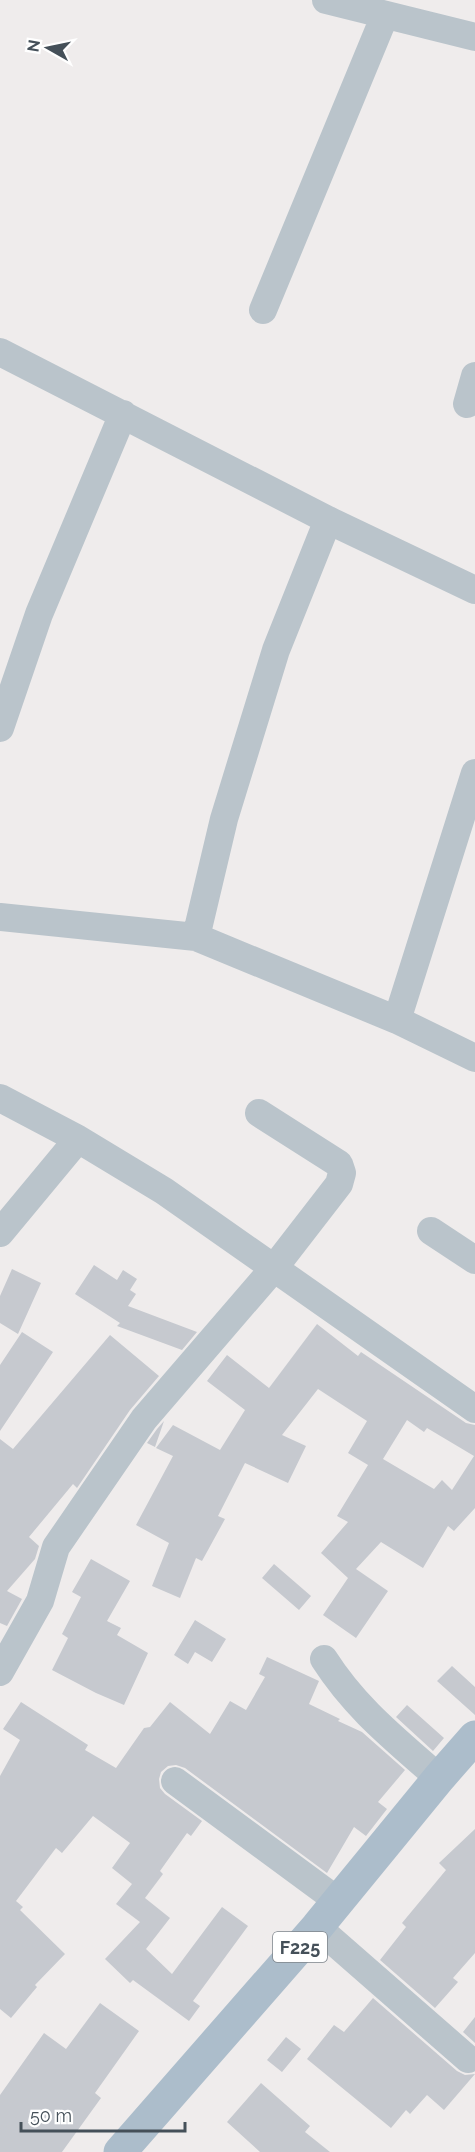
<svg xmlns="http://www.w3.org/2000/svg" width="475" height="2152" font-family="Raleway,sans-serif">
	<rect width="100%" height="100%" fill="#efecec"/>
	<path fill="#c6c9cf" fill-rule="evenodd" d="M 94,1265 L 117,1280 L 123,1270 L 137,1279 L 130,1290 L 136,1294 L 128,1306 L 197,1332 L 182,1350 L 117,1326 L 120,1323 L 75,1294 Z
		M 12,1269 L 41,1283 L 18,1334 L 0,1323 L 0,1296 Z
		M 317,1324 L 358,1356 L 361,1352 L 466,1423 L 475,1425 L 475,1508 L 454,1531 L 448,1526 L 423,1568 L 381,1542 L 356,1569 L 388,1591 L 356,1638 L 323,1615 L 348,1578 L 321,1553 L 348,1522 L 337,1516 L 368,1465 L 348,1453 L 367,1421 L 318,1389 L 282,1435 L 306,1446 L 288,1483 L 245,1463 L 218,1516 L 225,1519 L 202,1561 L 196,1558 L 180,1598 L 152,1586 L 169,1543 L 136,1525 L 173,1456 L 156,1448 L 173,1425 L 220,1450 L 245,1410 L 207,1381 L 227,1355 L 269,1388 ZM 407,1420 L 424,1432 L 427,1428 L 474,1456 L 452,1490 L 442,1480 L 434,1489 L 383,1459 Z
		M 22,1332 L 53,1352 L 0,1431 L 0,1365 Z
		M 110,1335 L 159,1376 L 130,1410 L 77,1488 L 73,1484 L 29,1537 L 39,1546 L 35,1559 L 7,1591 L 22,1599 L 7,1626 L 0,1623 L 0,1439 L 13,1449 Z
		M 164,1421 L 155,1447 L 147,1443 L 157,1429 Z
		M 91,1559 L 130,1581 L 107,1621 L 121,1628 L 117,1635 L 148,1653 L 124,1705 L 96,1693 L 52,1670 L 68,1638 L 62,1634 L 81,1597 L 72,1592 Z
		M 274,1564 L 311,1596 L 299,1610 L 262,1578 Z
		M 195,1620 L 226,1639 L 212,1662 L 195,1652 L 188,1664 L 174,1655 Z
		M 267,1657 L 319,1681 L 309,1704 L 340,1719 L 338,1721 L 362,1732 L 405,1770 L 378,1802 L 387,1809 L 366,1836 L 354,1827 L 327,1873 L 185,1768 L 176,1765 L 168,1766 L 161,1772 L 159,1779 L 160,1788 L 165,1794 L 202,1821 L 191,1836 L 187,1833 L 160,1871 L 163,1874 L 145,1898 L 170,1918 L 146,1949 L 172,1974 L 222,1907 L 248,1926 L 193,2001 L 200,2006 L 189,2021 L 133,1980 L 130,1983 L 105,1959 L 140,1922 L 116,1904 L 132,1884 L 112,1868 L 130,1843 L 93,1816 L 62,1853 L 56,1848 L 16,1901 L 23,1907 L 20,1910 L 65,1954 L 35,1985 L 37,1987 L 11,2018 L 0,2009 L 0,1776 L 20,1740 L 3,1729 L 21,1702 L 88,1745 L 85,1750 L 116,1768 L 144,1728 L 150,1727 L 170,1702 L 210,1734 L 230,1701 L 246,1710 L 265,1677 L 259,1674 Z
		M 452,1666 L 475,1687 L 475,1715 L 437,1681 Z
		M 407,1705 L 444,1738 L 433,1751 L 396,1717 Z
		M 475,1829 L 475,1953 L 453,1978 L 458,1982 L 435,2008 L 380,1960 L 406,1927 L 402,1923 L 446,1870 L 439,1863 Z
		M 373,1998 L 457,2071 L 465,2075 L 475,2074 L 444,2110 L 427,2095 L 410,2114 L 406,2110 L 391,2128 L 307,2059 L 334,2025 L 344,2032 Z
		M 100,2003 L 139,2031 L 95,2093 L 101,2098 L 62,2152 L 0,2152 L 0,2095 L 44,2033 L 66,2049 Z
		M 475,2017 L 475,2043 L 463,2032 Z
		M 286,2037 L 301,2049 L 282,2072 L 267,2060 Z
		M 261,2083 L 310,2126 L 305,2132 L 330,2152 L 260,2152 L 227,2122 Z"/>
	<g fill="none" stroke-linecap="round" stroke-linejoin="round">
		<path stroke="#bac4cb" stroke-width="28" d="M 326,0 L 475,37
			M 263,310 L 385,15
			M 0,352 L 328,520 L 475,590
			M 467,404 L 475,376
			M 0,728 L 39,614 L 123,414
			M 0,917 L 196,937 L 397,1020 L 475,1058
			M 196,937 L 224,819 L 276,650 L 328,520
			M 397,1020 L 475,773
			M 0,1098 L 78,1139 L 164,1191 L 475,1409
			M 431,1231 L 475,1260
			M 0,1233 L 78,1139
			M 324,1659 C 356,1709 395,1739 439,1778
			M 0,1672 L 40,1601 L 56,1547 L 144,1419 L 274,1268 L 339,1184 L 342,1173 L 339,1164 L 259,1113
			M 175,1781 L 338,1901
			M 317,1927 L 468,2059"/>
		<path stroke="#acbdcb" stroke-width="33" d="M 120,2152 L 317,1927 L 439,1778 L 475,1737"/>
	</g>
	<g text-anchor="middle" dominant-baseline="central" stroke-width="4.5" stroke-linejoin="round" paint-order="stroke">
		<rect fill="#fff" stroke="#7d848b" stroke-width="1.5" x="273" y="1932" width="54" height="30" rx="4.5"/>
		<g font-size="18" font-weight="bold" fill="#455059">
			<text x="300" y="1947">F225</text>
		</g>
	</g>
	<g transform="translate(48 48) rotate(279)" stroke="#ffffff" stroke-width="4.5" paint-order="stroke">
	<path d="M0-4.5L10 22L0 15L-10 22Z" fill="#455059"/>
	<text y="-9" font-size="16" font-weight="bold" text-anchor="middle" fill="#455059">N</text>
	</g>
	<path d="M21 2122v9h164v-9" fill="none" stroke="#455059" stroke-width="3"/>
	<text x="30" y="2122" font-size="18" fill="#455059" stroke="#ffffff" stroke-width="4.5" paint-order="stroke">50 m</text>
</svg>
